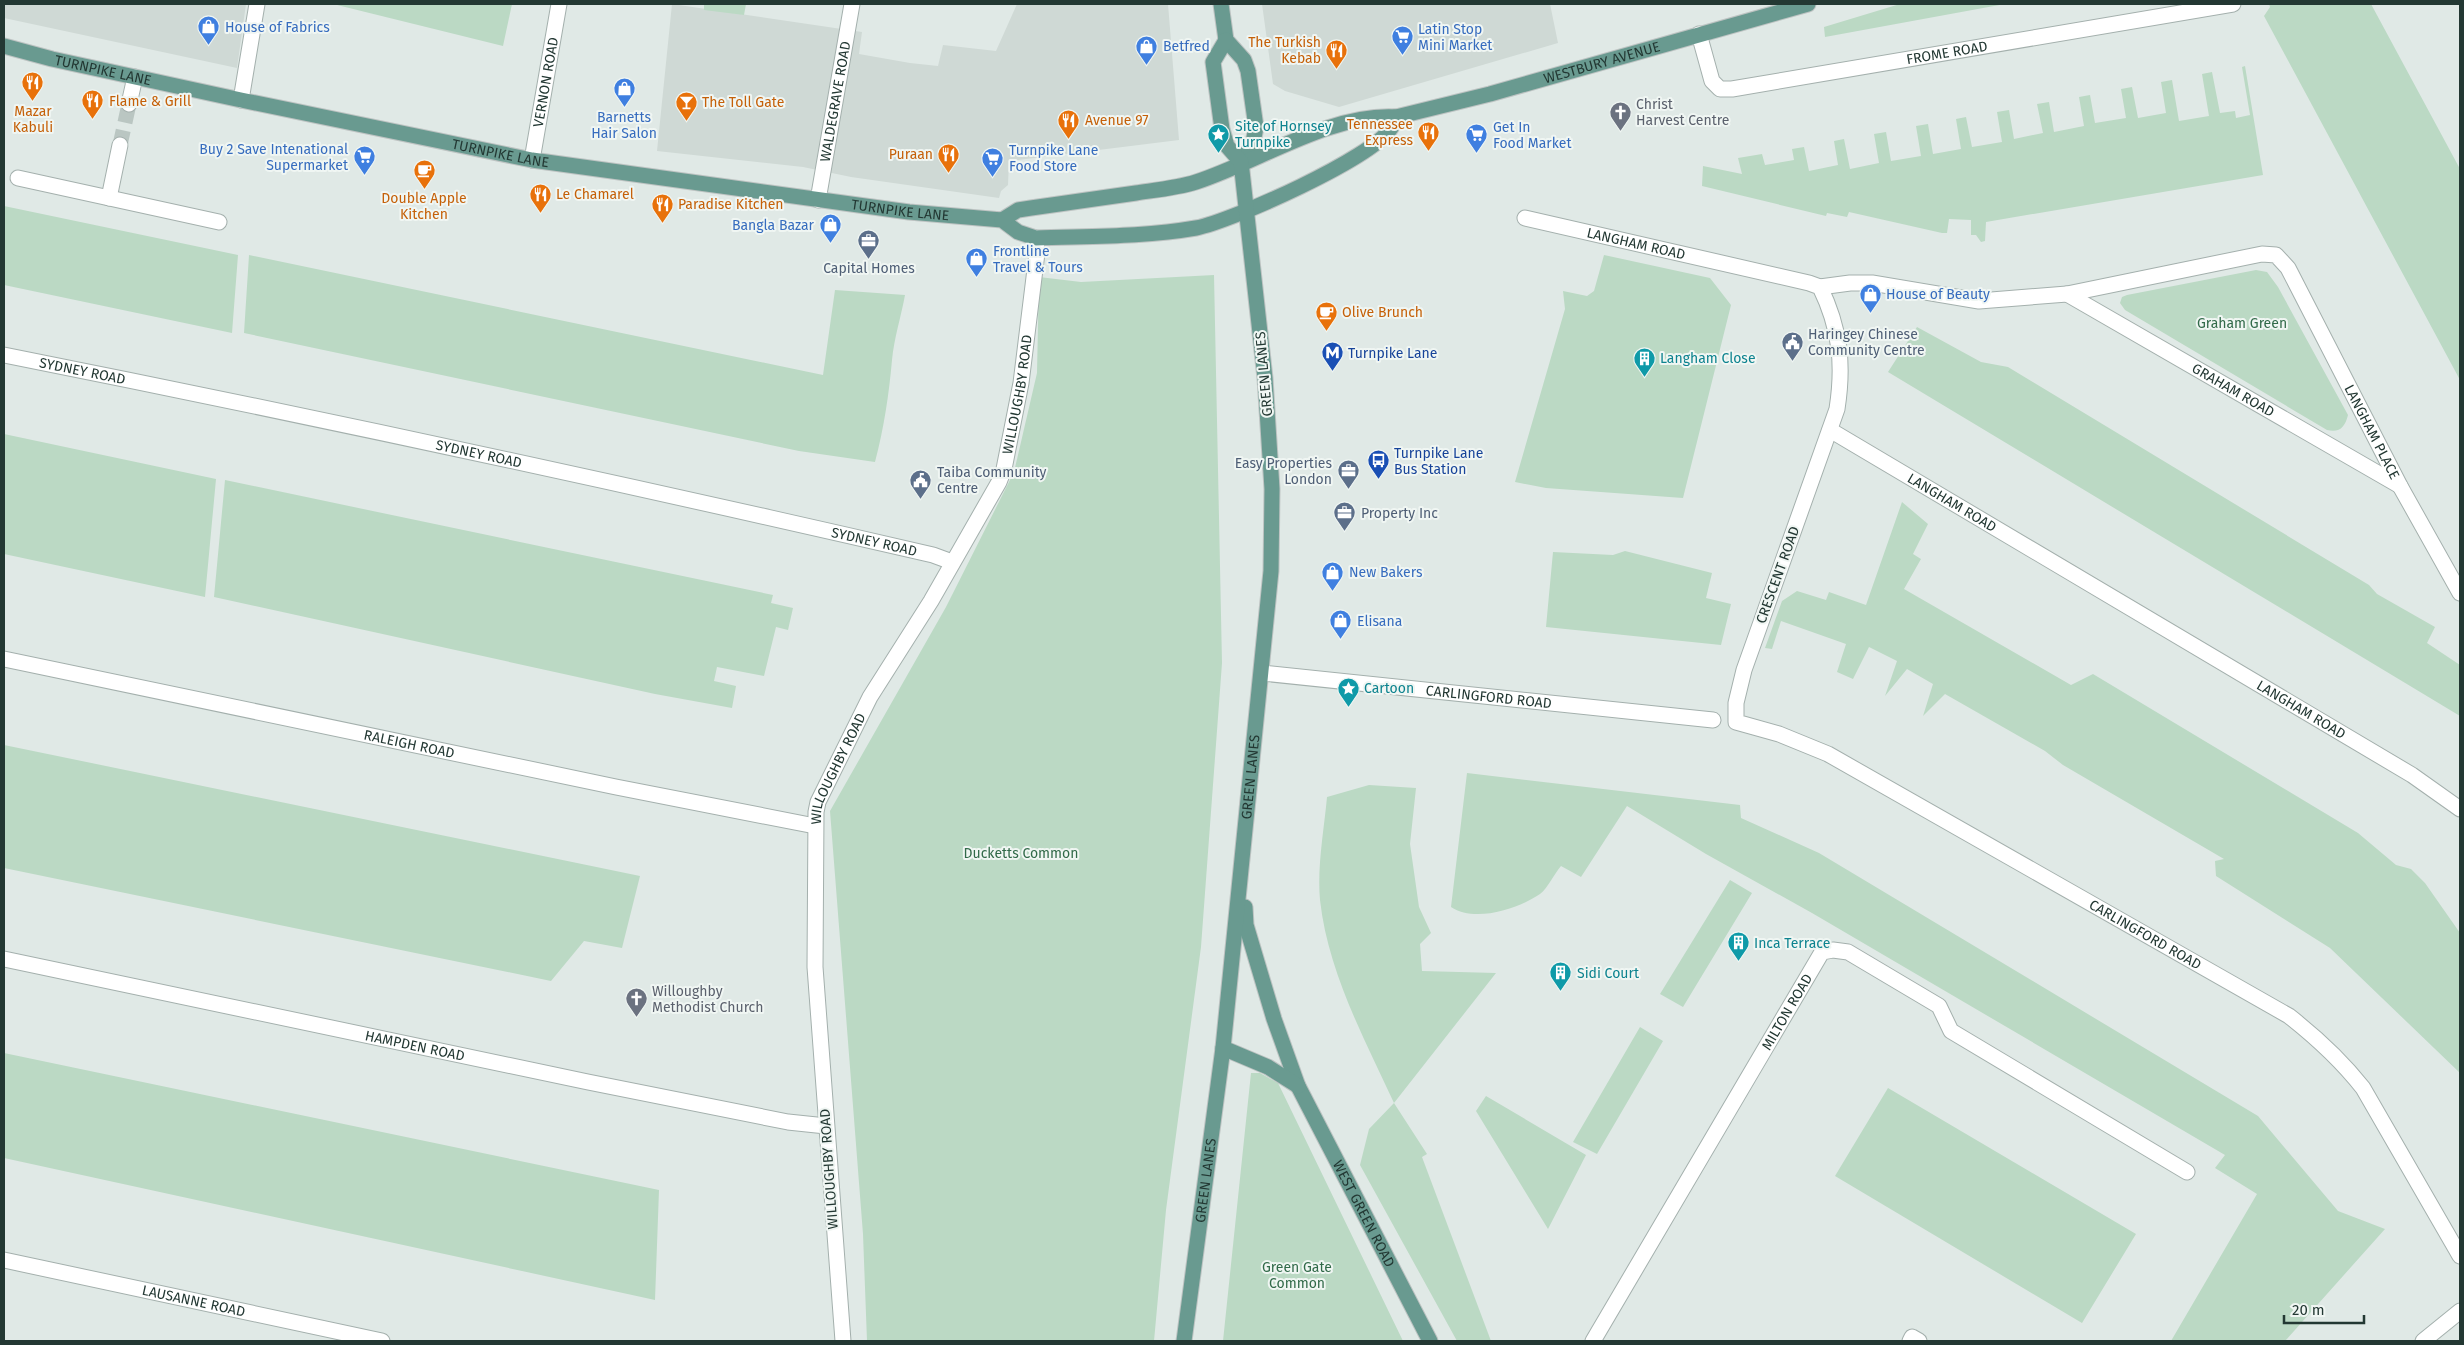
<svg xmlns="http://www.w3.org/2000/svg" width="2464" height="1345" font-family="'Fira Sans',sans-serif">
	<rect width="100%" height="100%" fill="#e0e9e6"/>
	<path fill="#cfd9d5" d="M 4,4 L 246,4 L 237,68 L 4,18 Z
		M 672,4 L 862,32 L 859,54 L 910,63 L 938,66 L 943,45 L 996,51 L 1017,4 L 1168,4 L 1179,140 L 1009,161 L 1008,185 L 1001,191 L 999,198 L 851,177 L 803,167 L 657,151 Z
		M 1262,4 L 1550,4 L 1558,43 L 1339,107 L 1285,91 L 1273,84 Z"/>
	<path fill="#bbd9c4" d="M 333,4 L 512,4 L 503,46 Z
		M 704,4 L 746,4 L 744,15 L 704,10 Z
		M 1900,4 L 2005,4 L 1825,37 L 1824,27 Z
		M 2269,4 L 2371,4 L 2460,169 L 2460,380 L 2264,16 L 2270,7 Z
		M 2245,66 L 2263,175 L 1986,222 L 1985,241 L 1981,242 L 1976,235 L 1971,235 L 1971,220 L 1949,219 L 1947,233 L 1942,233 L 1849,212 L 1847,217 L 1827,213 L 1826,216 L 1702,186 L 1703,166 L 1742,174 L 1738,158 L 1762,154 L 1765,165 L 1794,160 L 1792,149 L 1804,147 L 1809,171 L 1838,165 L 1834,141 L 1844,139 L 1850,169 L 1879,163 L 1874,134 L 1886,132 L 1891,161 L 1921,156 L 1916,126 L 1928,124 L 1933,154 L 1961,149 L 1956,119 L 1966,117 L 1972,147 L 2002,142 L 1997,112 L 2009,110 L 2014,139 L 2043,133 L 2037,104 L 2049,102 L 2054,132 L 2084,126 L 2079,97 L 2090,95 L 2095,123 L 2126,118 L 2121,89 L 2132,87 L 2138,118 L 2166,113 L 2161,82 L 2172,80 L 2179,121 L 2209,116 L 2202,74 L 2212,72 L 2220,113 L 2235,111 L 2236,118 L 2250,115 L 2242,67 Z
		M 4,206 L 238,255 L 232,333 L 4,285 Z
		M 249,255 L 823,375 L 835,290 L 905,295 C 901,317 894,338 892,360 C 889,394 884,428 875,462 L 799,451 L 244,333 Z
		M 1604,255 L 1710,278 L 1731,305 L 1683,498 L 1546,488 L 1515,482 L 1565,309 L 1563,291 L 1587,296 L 1594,291 Z
		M 2256,270 L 2267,272 L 2278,287 L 2348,415 C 2345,427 2340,433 2327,430 L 2125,310 L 2120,303 L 2122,297 L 2127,295 Z
		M 1214,275 L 1222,663 L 1201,947 L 1166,1210 L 1154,1341 L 867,1341 L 863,1234 L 830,811 L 946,607 L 1014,472 L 1037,373 L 1039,277 L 1081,282 Z
		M 1917,327 L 1981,362 L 2008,367 L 2369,585 L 2377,594 L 2435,627 L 2427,643 L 2460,665 L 2460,716 L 1888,372 Z
		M 4,434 L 216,479 L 205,597 L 4,554 Z
		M 225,480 L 773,595 L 771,603 L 793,608 L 788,630 L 776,627 L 764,676 L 717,667 L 714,681 L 736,686 L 732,708 L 655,694 L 214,597 Z
		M 1902,502 L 1928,524 L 1913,554 L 1921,559 L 1904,589 L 2071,685 L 2093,674 L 2358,833 L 2396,865 L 2411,869 L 2425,883 L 2460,933 L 2460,1073 L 2330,948 L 2216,876 L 2215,861 L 2224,859 L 2063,765 L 2045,751 L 1945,694 L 1923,716 L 1933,684 L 1907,669 L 1885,696 L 1897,661 L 1869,647 L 1853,679 L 1837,672 L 1846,644 L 1781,621 L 1772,649 L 1765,648 L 1782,601 L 1797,591 L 1826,600 L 1829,592 L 1866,605 Z
		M 1625,551 L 1712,573 L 1706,598 L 1731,604 L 1721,645 L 1546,627 L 1553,552 L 1613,555 Z
		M 4,745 L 640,876 L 622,948 L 584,941 L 551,981 L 4,868 Z
		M 1467,773 L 1740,805 L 1741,818 L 1819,853 L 2258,1116 L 2338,1211 L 2385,1229 L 2285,1341 L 2171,1341 L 2257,1194 L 2215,1168 L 2225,1155 L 1812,913 L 1706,854 L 1627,806 L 1581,877 L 1561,866 C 1554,874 1548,888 1540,894 C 1518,909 1475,923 1451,907 Z
		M 1369,785 L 1416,788 L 1410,844 L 1419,907 L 1431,933 L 1420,944 L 1422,971 L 1496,973 L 1394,1103 L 1427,1154 L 1422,1157 L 1491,1341 L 1457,1341 L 1360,1165 L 1369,1129 L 1394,1103 C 1364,1038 1328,972 1320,900 C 1317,867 1324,830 1327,797 Z
		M 1730,880 L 1752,893 L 1683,1007 L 1660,994 Z
		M 1640,1027 L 1663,1041 L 1597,1154 L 1573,1142 Z
		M 4,1053 L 659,1190 L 655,1300 L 4,1158 Z
		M 1251,1073 L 1260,1073 L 1278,1083 L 1403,1341 L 1223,1341 Z
		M 1888,1088 L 2136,1234 L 2082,1323 L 1835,1176 Z
		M 1486,1096 L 1586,1155 L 1548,1229 L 1476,1111 Z"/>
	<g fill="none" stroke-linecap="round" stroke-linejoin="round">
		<path stroke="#bac6c2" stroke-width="15" stroke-dasharray="15 8" stroke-linecap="butt" d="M 120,145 L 129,104"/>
		<defs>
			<g id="minor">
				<path id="s1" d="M 1699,34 L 1712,81 L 1720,89 L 1732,89 L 2233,4"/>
				<path d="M 241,100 L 257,4"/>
				<path d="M 129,104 L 135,77"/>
				<path id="s2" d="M 532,160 L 559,4"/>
				<path d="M 18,178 L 219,222"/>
				<path d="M 109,198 L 120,145"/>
				<path id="s3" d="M 818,200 L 852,4"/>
				<path id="s4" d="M 1525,218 L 1809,283 L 1820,287 C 1840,328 1844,364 1837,409 L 1744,670 L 1736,703 L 1736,722 L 1779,734 L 1828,754 L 2289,1016 C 2317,1038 2341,1060 2363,1088 L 2460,1256"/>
				<path id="s5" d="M 1820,287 L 1850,283 L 1872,283 L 1979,301 L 2067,294 L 2262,254 L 2276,255 L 2288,268 L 2400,486 L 2460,593"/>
				<path id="s6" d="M 2067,294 L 2400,486"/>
				<path id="s7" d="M 4,355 C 315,417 625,484 933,555 L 952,562"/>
				<path id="s8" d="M 1830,430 L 2412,775 L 2460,809"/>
				<path id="s9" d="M 4,659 L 616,787 L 815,826"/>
				<path id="s10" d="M 1262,673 L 1713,720"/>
				<path id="s11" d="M 4,959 L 588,1082 L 788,1122 L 826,1126"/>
				<path id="s12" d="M 4,1260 L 382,1341"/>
				<path id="s13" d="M 843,1341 L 815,967 L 816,812 L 818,802 L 870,697 L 931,601 L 999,482 L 1004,469 L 1021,383 L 1037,253 L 1036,238"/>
				<path id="s14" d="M 1593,1341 L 1822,952 L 1833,950 L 1848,952 L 1939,1006 L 1951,1031 L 2187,1172"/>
				<path d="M 1910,1341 L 1912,1337 L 1919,1341"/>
				<path d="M 2423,1341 L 2460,1311"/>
			</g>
			<g id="major">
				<path d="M 1221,4 L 1226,40 L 1244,60 L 1248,71 L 1256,127 L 1253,143 L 1241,162"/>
				<path id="s15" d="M 4,46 L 52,59 L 241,100 L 532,160 L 909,212 L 1002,220 L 1018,232 L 1036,238 C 1089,236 1144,237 1196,228 C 1232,221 1373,158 1391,128 C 1393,125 1394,121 1395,117"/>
				<path id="s16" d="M 1002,220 L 1018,210 L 1031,208 C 1066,203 1101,198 1136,193 C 1156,190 1177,188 1196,182 C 1258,162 1330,113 1396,117 L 1490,94 L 1808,4"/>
				<path id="s17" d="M 1245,907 L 1246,925 L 1274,1019 L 1298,1086 L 1430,1341"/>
				<path d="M 1223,1048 L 1268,1067 L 1298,1086"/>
				<path id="s18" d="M 1184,1341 L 1223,1048 L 1271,571 L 1272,489 L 1265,378 L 1241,162 L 1227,146 L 1222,129 L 1213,62 L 1226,40"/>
			</g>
		</defs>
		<use href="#minor" stroke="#a4b0ad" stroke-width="17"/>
		<use href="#major" stroke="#bdc3c2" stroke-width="17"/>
		<use href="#minor" stroke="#fff" stroke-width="15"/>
		<use href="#major" stroke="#699a90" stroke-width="15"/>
	</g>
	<defs>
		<symbol id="shop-pin" viewBox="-11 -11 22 30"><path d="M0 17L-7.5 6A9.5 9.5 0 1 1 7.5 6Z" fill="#3f7fe0" stroke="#f0f6f3"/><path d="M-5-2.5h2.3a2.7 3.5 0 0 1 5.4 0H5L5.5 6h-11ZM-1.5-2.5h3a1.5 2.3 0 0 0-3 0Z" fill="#fff"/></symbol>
		<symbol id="supermarket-pin" viewBox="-11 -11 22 30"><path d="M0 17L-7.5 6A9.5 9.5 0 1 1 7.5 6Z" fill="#3f7fe0" stroke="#f0f6f3"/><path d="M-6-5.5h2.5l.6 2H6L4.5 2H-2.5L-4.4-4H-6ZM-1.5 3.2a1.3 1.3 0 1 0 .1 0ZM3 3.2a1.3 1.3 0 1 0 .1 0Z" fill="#fff"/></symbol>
		<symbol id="restaurant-pin" viewBox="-11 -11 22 30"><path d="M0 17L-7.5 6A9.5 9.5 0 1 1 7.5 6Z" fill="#e8710a" stroke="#f0f6f3"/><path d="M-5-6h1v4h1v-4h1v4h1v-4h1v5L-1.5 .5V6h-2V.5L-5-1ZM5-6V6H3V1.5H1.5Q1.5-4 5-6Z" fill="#fff"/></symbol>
		<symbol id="bar-pin" viewBox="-11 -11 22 30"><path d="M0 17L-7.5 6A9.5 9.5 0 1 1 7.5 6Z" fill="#e8710a" stroke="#f0f6f3"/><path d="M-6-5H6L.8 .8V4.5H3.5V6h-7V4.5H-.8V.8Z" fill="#fff"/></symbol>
		<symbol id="church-pin" viewBox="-11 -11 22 30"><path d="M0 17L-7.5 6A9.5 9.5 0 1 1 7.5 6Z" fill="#6b7280" stroke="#f0f6f3"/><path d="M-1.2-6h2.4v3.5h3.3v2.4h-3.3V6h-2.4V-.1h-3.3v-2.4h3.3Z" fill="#fff"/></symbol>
		<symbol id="sight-pin" viewBox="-11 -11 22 30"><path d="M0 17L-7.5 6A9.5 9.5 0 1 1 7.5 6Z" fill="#0f9aa8" stroke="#f0f6f3"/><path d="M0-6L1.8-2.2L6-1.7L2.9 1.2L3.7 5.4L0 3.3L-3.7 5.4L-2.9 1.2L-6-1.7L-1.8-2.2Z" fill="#fff"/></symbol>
		<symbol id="cafe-pin" viewBox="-11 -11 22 30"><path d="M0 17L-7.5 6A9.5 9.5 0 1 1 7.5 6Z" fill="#e8710a" stroke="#f0f6f3"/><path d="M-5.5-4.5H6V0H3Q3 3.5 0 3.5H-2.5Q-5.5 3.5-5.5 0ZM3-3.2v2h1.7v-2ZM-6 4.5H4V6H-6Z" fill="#fff"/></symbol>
		<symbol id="office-pin" viewBox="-11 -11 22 30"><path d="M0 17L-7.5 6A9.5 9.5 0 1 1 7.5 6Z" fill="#5c6f8a" stroke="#f0f6f3"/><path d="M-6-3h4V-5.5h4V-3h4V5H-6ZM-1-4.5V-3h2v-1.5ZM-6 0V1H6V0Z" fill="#fff"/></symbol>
		<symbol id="civic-pin" viewBox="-11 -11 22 30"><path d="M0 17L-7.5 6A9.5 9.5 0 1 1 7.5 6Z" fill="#5c6f8a" stroke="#f0f6f3"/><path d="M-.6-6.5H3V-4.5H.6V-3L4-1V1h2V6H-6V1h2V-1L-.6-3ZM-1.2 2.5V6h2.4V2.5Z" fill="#fff"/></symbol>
		<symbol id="metro-pin" viewBox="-11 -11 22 30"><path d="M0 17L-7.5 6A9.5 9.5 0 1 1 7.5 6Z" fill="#1a4fb4" stroke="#f0f6f3"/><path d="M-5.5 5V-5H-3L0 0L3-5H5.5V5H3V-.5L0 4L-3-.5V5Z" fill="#fff"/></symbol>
		<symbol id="building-pin" viewBox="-11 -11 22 30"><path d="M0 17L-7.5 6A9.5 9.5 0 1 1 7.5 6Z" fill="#0f9aa8" stroke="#f0f6f3"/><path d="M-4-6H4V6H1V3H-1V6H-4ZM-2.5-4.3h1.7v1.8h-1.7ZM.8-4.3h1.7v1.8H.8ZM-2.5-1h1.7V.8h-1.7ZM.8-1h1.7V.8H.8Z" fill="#fff"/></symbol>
		<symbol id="bus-pin" viewBox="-11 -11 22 30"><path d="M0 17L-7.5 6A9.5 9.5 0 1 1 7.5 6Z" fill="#1a4fb4" stroke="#f0f6f3"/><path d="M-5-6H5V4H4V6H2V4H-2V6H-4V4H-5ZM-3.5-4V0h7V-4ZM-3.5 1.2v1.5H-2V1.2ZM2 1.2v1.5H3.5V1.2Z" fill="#fff"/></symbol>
	</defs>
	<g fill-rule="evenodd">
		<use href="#shop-pin" x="196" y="14" width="25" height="34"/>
		<use href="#supermarket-pin" x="1390" y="24" width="25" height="34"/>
		<use href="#shop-pin" x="1134" y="34" width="25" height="34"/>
		<use href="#restaurant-pin" x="1324" y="38" width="25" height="34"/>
		<use href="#restaurant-pin" x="20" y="70" width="25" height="34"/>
		<use href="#shop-pin" x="612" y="76" width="25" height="34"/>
		<use href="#restaurant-pin" x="80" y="88" width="25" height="34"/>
		<use href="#bar-pin" x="674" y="90" width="25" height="34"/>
		<use href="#church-pin" x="1608" y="100" width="25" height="34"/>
		<use href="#restaurant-pin" x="1056" y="108" width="25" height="34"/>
		<use href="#restaurant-pin" x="1416" y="120" width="25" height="34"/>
		<use href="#sight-pin" x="1206" y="122" width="25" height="34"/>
		<use href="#supermarket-pin" x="1464" y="122" width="25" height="34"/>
		<use href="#restaurant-pin" x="936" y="142" width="25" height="34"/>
		<use href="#supermarket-pin" x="352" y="144" width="25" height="34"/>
		<use href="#supermarket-pin" x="980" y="146" width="25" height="34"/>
		<use href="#cafe-pin" x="412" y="158" width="25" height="34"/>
		<use href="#restaurant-pin" x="528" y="182" width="25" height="34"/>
		<use href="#restaurant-pin" x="650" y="192" width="25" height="34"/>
		<use href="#shop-pin" x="818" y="212" width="25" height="34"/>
		<use href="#office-pin" x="856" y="228" width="25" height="34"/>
		<use href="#shop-pin" x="964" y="246" width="25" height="34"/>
		<use href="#shop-pin" x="1858" y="282" width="25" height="34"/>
		<use href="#cafe-pin" x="1314" y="300" width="25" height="34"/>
		<use href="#civic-pin" x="1780" y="330" width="25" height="34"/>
		<use href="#metro-pin" x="1320" y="340" width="25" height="34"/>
		<use href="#building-pin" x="1632" y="346" width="25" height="34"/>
		<use href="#bus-pin" x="1366" y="448" width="25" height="34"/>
		<use href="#office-pin" x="1336" y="458" width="25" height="34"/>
		<use href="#civic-pin" x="908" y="468" width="25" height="34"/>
		<use href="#office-pin" x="1332" y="500" width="25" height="34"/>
		<use href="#shop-pin" x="1320" y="560" width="25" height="34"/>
		<use href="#shop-pin" x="1328" y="608" width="25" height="34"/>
		<use href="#sight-pin" x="1336" y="676" width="25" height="34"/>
		<use href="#building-pin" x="1726" y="930" width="25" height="34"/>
		<use href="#building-pin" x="1548" y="960" width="25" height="34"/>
		<use href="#church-pin" x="624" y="986" width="25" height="34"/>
	</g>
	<g text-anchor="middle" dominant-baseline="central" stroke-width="4" stroke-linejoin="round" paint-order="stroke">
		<g font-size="14" fill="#366cbe" stroke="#f0f6f3" text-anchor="start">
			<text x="225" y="27">House of Fabrics</text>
			<text x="1418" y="29">Latin Stop<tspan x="1418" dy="16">Mini Market</tspan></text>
			<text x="1163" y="46">Betfred</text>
			<text x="624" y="117" text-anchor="middle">Barnetts<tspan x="624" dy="16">Hair Salon</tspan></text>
			<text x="1493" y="127">Get In<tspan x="1493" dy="16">Food Market</tspan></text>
			<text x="348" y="149" text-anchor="end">Buy 2 Save Intenational<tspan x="348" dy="16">Supermarket</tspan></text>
			<text x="1009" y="150">Turnpike Lane<tspan x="1009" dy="16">Food Store</tspan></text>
			<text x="814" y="225" text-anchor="end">Bangla Bazar</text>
			<text x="993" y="251">Frontline<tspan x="993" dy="16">Travel &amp; Tours</tspan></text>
			<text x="1886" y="294">House of Beauty</text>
			<text x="1349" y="572">New Bakers</text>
			<text x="1357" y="621">Elisana</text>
		</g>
		<g font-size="14" fill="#c56008" stroke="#f0f6f3" text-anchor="start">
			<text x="1321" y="42" text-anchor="end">The Turkish<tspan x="1321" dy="16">Kebab</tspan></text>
			<text x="109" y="101">Flame &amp; Grill</text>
			<text x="702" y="102">The Toll Gate</text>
			<text x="33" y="111" text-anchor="middle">Mazar<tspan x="33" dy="16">Kabuli</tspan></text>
			<text x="1085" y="120">Avenue 97</text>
			<text x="1413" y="124" text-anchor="end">Tennessee<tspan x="1413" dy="16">Express</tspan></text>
			<text x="933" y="154" text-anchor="end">Puraan</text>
			<text x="556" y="194">Le Chamarel</text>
			<text x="424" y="198" text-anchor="middle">Double Apple<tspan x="424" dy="16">Kitchen</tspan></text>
			<text x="678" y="204">Paradise Kitchen</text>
			<text x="1342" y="312">Olive Brunch</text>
		</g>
		<g font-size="14" fill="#233833" stroke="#f0f6f3">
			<text stroke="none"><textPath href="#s1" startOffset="290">FROME ROAD</textPath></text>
			<text stroke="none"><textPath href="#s16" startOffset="624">WESTBURY AVENUE</textPath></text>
			<text stroke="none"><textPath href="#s15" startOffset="102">TURNPIKE LANE</textPath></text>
			<text stroke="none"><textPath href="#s2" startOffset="79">VERNON ROAD</textPath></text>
			<text stroke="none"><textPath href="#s3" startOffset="100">WALDEGRAVE ROAD</textPath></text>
			<text stroke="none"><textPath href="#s15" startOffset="508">TURNPIKE LANE</textPath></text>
			<text stroke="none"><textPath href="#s15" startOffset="912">TURNPIKE LANE</textPath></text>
			<text stroke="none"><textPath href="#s4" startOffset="114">LANGHAM ROAD</textPath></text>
			<text stroke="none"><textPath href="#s7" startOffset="80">SYDNEY ROAD</textPath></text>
			<text transform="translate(1264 374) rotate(-95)">GREEN LANES</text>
			<text stroke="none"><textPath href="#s6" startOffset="192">GRAHAM ROAD</textPath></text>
			<text stroke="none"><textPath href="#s13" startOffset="998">WILLOUGHBY ROAD</textPath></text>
			<text stroke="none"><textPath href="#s5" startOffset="664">LANGHAM PLACE</textPath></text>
			<text stroke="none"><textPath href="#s7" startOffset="485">SYDNEY ROAD</textPath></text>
			<text stroke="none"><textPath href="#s8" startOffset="142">LANGHAM ROAD</textPath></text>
			<text stroke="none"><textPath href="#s7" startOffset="890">SYDNEY ROAD</textPath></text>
			<text transform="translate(1778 575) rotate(-70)">CRESCENT ROAD</text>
			<text stroke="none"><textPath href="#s10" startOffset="228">CARLINGFORD ROAD</textPath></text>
			<text stroke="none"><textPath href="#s8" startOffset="548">LANGHAM ROAD</textPath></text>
			<text stroke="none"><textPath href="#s9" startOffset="414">RALEIGH ROAD</textPath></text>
			<text stroke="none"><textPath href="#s13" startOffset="578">WILLOUGHBY ROAD</textPath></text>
			<text stroke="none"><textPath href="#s18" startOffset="568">GREEN LANES</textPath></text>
			<text stroke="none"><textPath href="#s4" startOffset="1221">CARLINGFORD ROAD</textPath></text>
			<text stroke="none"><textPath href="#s14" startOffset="382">MILTON ROAD</textPath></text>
			<text stroke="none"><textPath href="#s11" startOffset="420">HAMPDEN ROAD</textPath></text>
			<text transform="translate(829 1169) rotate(-94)">WILLOUGHBY ROAD</text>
			<text stroke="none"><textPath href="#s18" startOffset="162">GREEN LANES</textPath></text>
			<text stroke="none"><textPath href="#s17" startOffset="331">WEST GREEN ROAD</textPath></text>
			<text stroke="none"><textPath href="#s12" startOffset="194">LAUSANNE ROAD</textPath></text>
		</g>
		<g font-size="14" fill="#5b616d" stroke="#f0f6f3" text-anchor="start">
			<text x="1636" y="104">Christ<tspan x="1636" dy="16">Harvest Centre</tspan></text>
			<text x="652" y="991">Willoughby<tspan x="652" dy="16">Methodist Church</tspan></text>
		</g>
		<g font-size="14" fill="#0d838f" stroke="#f0f6f3" text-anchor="start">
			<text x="1235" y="126">Site of Hornsey<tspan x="1235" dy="16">Turnpike</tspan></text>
			<text x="1660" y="358">Langham Close</text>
			<text x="1364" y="688">Cartoon</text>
			<text x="1754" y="943">Inca Terrace</text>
			<text x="1577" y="973">Sidi Court</text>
		</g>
		<g font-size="14" fill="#4e5e75" stroke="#f0f6f3" text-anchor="start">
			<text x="869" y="268" text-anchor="middle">Capital Homes</text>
			<text x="1808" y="334">Haringey Chinese<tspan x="1808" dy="16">Community Centre</tspan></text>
			<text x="1332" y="463" text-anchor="end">Easy Properties<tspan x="1332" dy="16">London</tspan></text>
			<text x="937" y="472">Taiba Community<tspan x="937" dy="16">Centre</tspan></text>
			<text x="1361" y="513">Property Inc</text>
		</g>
		<g font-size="14" fill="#316a49" stroke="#f0f6f3">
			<text x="2242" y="323">Graham Green</text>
			<text x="1021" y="853">Ducketts Common</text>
			<text x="1297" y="1267">Green Gate<tspan x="1297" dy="16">Common</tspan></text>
		</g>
		<g font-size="14" fill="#164399" stroke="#f0f6f3" text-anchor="start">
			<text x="1348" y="353">Turnpike Lane</text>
			<text x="1394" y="453">Turnpike Lane<tspan x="1394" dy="16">Bus Station</tspan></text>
		</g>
	</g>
	<rect width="2464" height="1345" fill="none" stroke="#233833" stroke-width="10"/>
	<path d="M2284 1315v8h80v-8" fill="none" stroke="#233833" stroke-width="2.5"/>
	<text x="2292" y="1315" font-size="15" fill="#233833" stroke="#f0f6f3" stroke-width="4" paint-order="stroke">20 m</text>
</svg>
